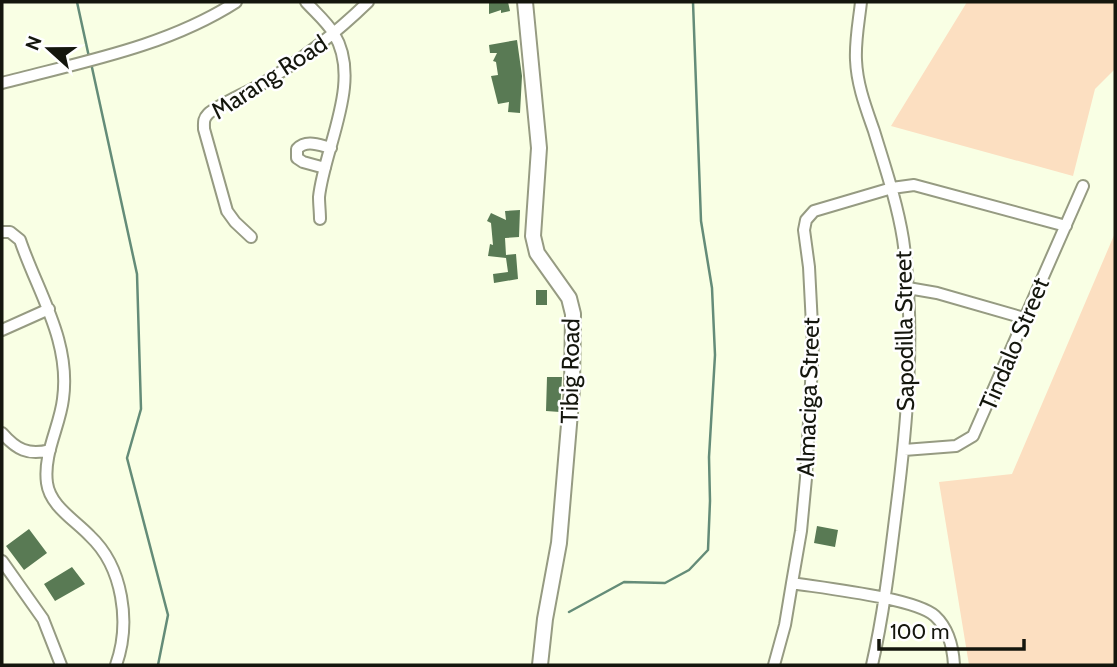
<svg xmlns="http://www.w3.org/2000/svg" width="1117" height="667" font-family="Cabin,sans-serif">
	<rect width="100%" height="100%" fill="#f9ffe4"/>
	<path fill="#fcdfc1" d="M 967,2 L 1115,2 L 1115,69 L 1095,89 L 1073,176 L 891,126 Z
		M 1115,233 L 1115,665 L 969,665 L 939,482 L 1012,474 Z"/>
	<g fill="none" stroke-linecap="round" stroke-linejoin="round">
		<path stroke="#648c78" stroke-width="2.5" d="M 77,2 L 89,57
			M 91,63 L 137,274 L 141,409 L 127,458 L 168,615 L 158,665
			M 569,612 L 624,582 L 665,583 L 689,570 L 708,550 L 710,501 L 709,457 L 715,355 L 712,288 L 701,221 L 693,2"/>
	</g>
	<path fill="#597a54" d="M 489,2 L 508,2 L 510,11 L 501,13 L 501,10 L 489,14 Z
		M 517,40 L 522,76 L 520,113 L 508,112 L 509,102 L 498,104 L 491,76 L 498,75 L 496,62 L 493,61 L 497,53 L 490,53 L 489,45 Z
		M 520,210 L 519,237 L 505,238 L 506,255 L 516,254 L 518,279 L 494,283 L 493,274 L 508,272 L 506,258 L 488,256 L 490,244 L 493,245 L 491,223 L 487,221 L 491,213 L 506,220 L 505,211 Z
		M 536,290 L 547,290 L 547,305 L 536,305 Z
		M 547,377 L 562,377 L 560,412 L 546,411 Z
		M 817,526 L 838,530 L 835,547 L 814,543 Z
		M 29,529 L 47,553 L 24,570 L 6,546 Z
		M 72,567 L 85,584 L 55,601 L 44,584 Z"/>
	<g fill="none" stroke-linecap="round" stroke-linejoin="round">
		<defs>
			<path id="minor" d="M 306,2 C 315,12 327,22 334,34 C 363,81 324,148 319,197 C 319,204 320,212 320,219
				M 861,2 C 859,21 855,40 856,60 C 857,85 866,108 874,131 C 885,167 897,202 903,239 C 916,331 907,427 895,519 C 889,568 883,617 872,665
				M 2,83 C 81,62 166,47 236,2
				M 325,168 L 303,162 L 297,158 L 297,149 C 306,139 319,145 331,148
				M 2,232 L 10,232 L 20,240 C 38,293 71,341 63,399 C 60,426 43,454 47,483 C 50,506 75,520 90,536 C 123,567 131,623 116,665
				M 251,237 L 235,222 L 227,211 L 204,129 C 204,123 203,119 208,114 C 217,105 251,91 265,82 C 303,59 336,33 368,2
				M 908,288 L 937,293 L 1024,318
				M 2,330 L 49,309
				M 2,433 C 16,449 28,456 50,450
				M 904,450 L 956,446 L 973,436 L 1083,186
				M 2,561 L 43,619 L 61,665
				M 792,583 C 823,588 915,598 935,616 C 949,629 953,647 954,665
				M 774,665 L 785,625 L 792,583 L 801,531 L 806,478 L 813,345 L 809,267 L 804,230 L 806,220 L 814,211 L 892,188 L 914,185 L 1066,226"/>
			<path id="major" d="M 525,2 L 539,148 L 533,236 L 537,253 L 569,298 L 573,314 L 572,389 L 559,543 L 545,619 L 540,665"/>
		</defs>
		<use href="#minor" stroke="#969b82" stroke-width="14"/>
		<use href="#major" stroke="#969b82" stroke-width="18"/>
		<use href="#minor" stroke="#fff" stroke-width="10"/>
		<use href="#major" stroke="#fff" stroke-width="14"/>
	</g>
	<g text-anchor="middle" dominant-baseline="central" stroke-width="5" stroke-linejoin="round" paint-order="stroke">
		<g font-size="24" fill="#14160d" stroke="#fff">
			<text transform="translate(269 77) rotate(-33)">Marang Road</text>
			<text transform="translate(904 331) rotate(-91)">Sapodilla Street</text>
			<text transform="translate(1014 344) rotate(-67)">Tindalo Street</text>
			<text transform="translate(570 371) rotate(-89)">Tibig Road</text>
			<text transform="translate(808 397) rotate(-88)">Almaciga Street</text>
		</g>
	</g>
	<rect width="1117" height="667" fill="none" stroke="#14160d" stroke-width="7"/>
	<g transform="translate(49 49) rotate(291)" stroke="#ffffff" stroke-width="5" paint-order="stroke">
	<path d="M0-5L12 26L0 18L-12 26Z" fill="#14160d"/>
	<text y="-10" font-size="19" font-weight="bold" text-anchor="middle" fill="#14160d">N</text>
	</g>
	<path d="M879 639v10h145v-10" fill="none" stroke="#14160d" stroke-width="3.5"/>
	<text x="890" y="639" font-size="21" fill="#14160d" stroke="#ffffff" stroke-width="5" paint-order="stroke">100 m</text>
</svg>
